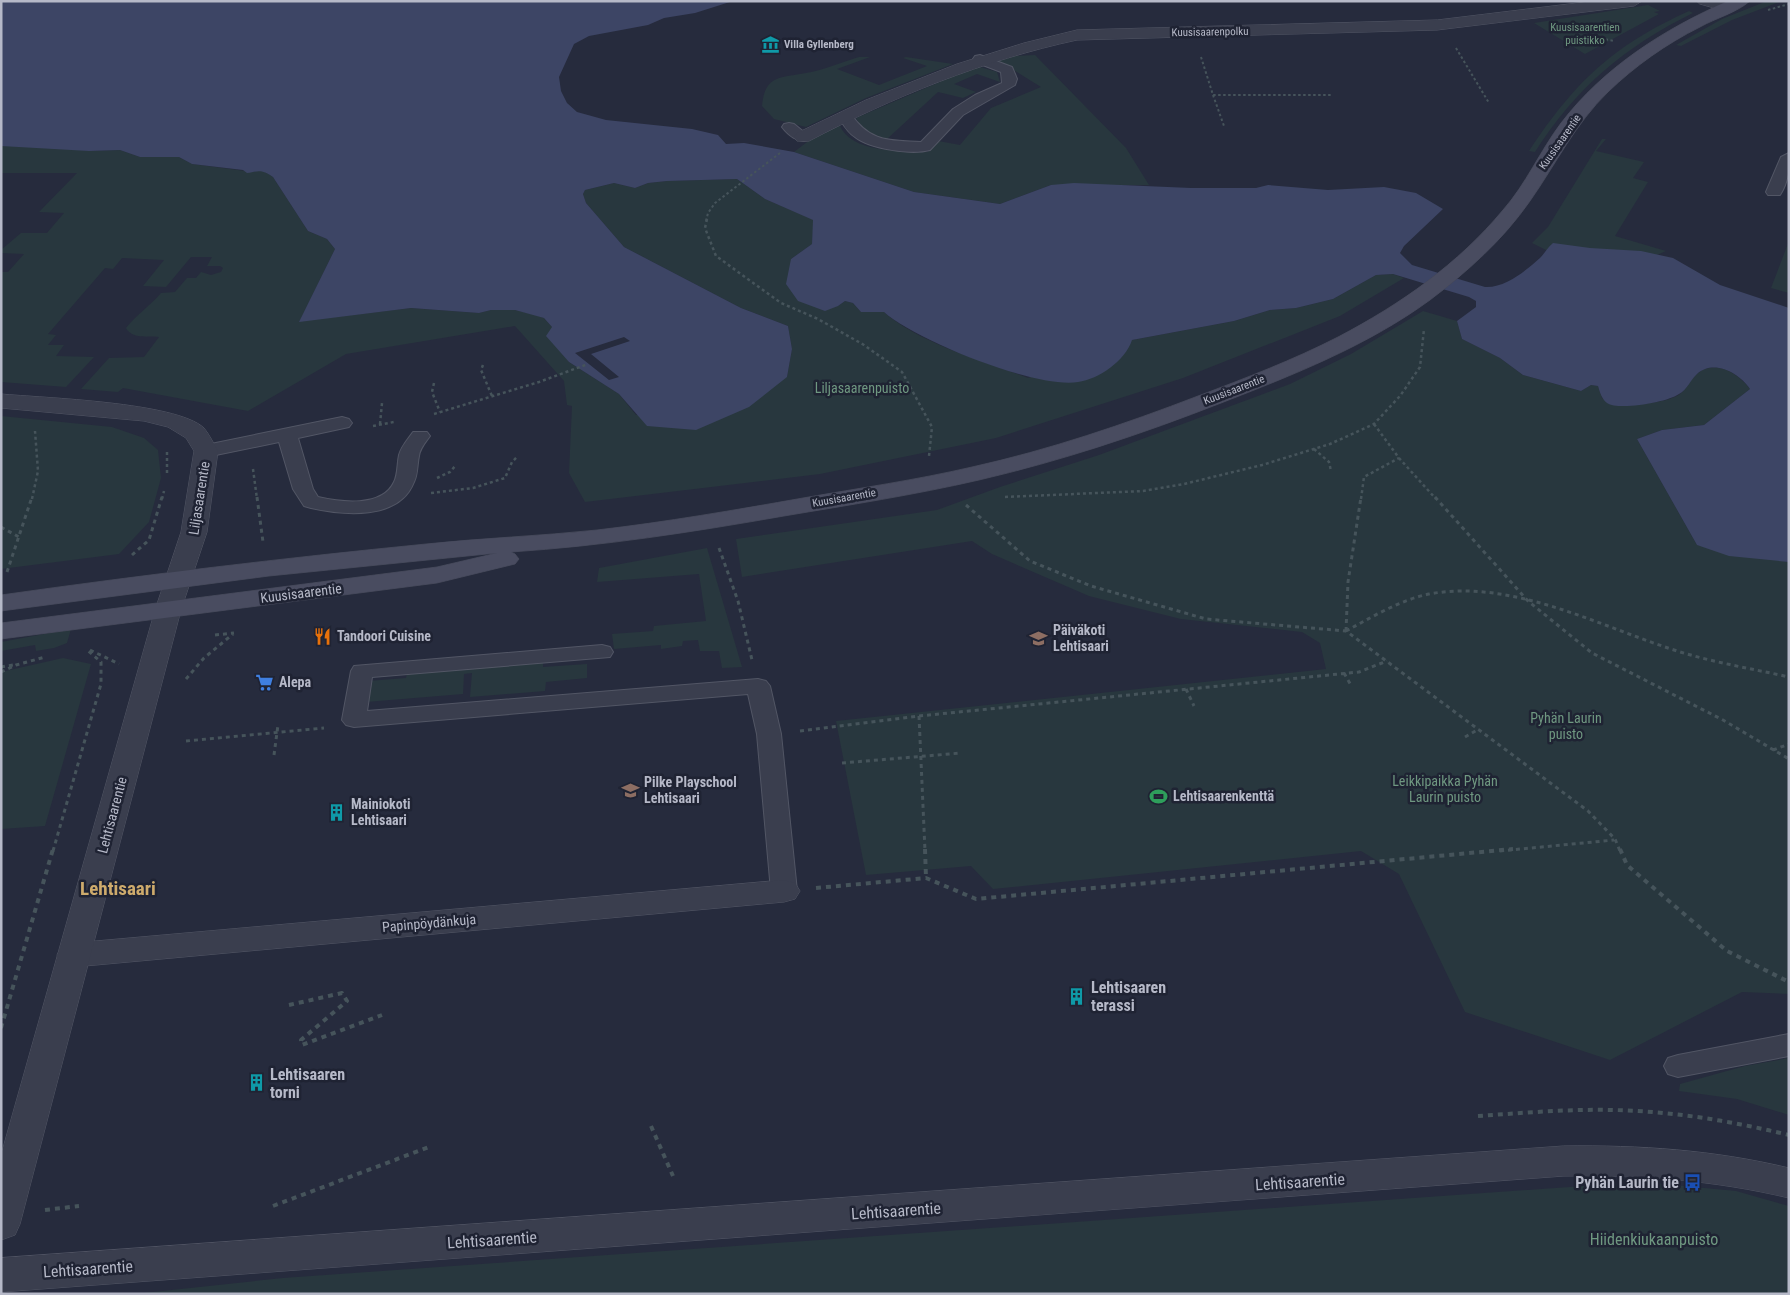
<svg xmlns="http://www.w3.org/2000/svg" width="1790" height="1295" font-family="'Roboto Condensed',sans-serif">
	<rect width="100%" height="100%" fill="#262b3d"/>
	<path fill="#28373e" d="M 1767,1 L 1782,1 L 1732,20 L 1681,46 L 1676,45 L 1722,19 Z
		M 1648,5 L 1660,11 L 1654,12 L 1659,14 L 1585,54 L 1534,23 Z
		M 1689,11 L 1693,13 C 1624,47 1576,88 1535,152 L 1529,151 C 1575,82 1612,46 1689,11 Z
		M 1035,55 L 1126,148 L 1149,185 L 1051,185 L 1000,204 L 914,192 L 794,152 L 811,139 L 839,124 C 851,154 900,150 928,152 L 933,140 L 960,145 L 991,108 L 1041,87 L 999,61 L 1014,56 Z
		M 859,57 L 870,57 L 837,69 L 879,85 L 927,66 L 903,58 L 906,57 L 953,64 L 866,98 L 806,127 L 774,119 L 762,106 C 765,74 781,78 806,73 C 824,70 842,62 859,57 Z
		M 977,66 L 997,72 L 1000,82 L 977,74 L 954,84 L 976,92 L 963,98 L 938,92 L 886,140 C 871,136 864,132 856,118 Z
		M 1602,139 L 1606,139 L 1596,151 L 1644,162 L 1633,178 L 1648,182 L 1615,236 L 1666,251 L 1657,255 L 1552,253 L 1532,243 L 1548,227 Z
		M 1,140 L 90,151 L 120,150 L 140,157 L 179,157 L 192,164 L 253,172 C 261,168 266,172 273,177 L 308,231 L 327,239 L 335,249 L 300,321 L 411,308 L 479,313 L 491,310 L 515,310 L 533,314 L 544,318 L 552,327 L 569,362 L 619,394 L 636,415 L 787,377 L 792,349 L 788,326 L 741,308 L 624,247 L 586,203 L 583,194 L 585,190 L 614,183 L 635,188 L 648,183 L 667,181 L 737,179 L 765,199 L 814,220 L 812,244 L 791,259 L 838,306 L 845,301 L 853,303 L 861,312 L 884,312 C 918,343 984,361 1028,378 L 1132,340 L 1234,321 L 1270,310 L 1296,308 L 1333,299 L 1376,275 L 1393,274 L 1404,278 L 1340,316 L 1183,378 L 996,438 L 820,474 L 585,502 L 569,473 L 572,406 L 567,405 L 564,381 L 515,326 L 346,354 L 248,411 L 123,388 L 118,392 L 81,389 L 109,358 L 144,357 L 159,337 C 147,336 132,339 126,328 C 137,314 150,306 161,293 L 175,292 L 187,278 L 196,278 L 201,272 L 211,275 L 221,272 L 223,268 L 220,266 L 207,266 L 212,257 L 191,257 L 166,287 L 143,286 L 164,260 L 122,258 L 113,269 L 105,268 L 48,334 L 56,335 L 48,345 L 64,345 L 56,356 L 94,357 L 66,387 L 1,382 L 1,272 L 8,272 L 24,254 L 1,253 L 1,250 L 21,233 L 47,233 L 64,213 L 39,212 L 77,173 L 1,173 Z
		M 1789,241 L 1789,293 L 1771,288 Z
		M 1423,311 L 1457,321 L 1462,339 L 1500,358 L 1523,375 L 1581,391 L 1591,385 L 1598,386 L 1602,398 L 1609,404 C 1626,406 1667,404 1680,394 C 1687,389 1691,378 1698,373 C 1716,359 1739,374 1750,389 L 1704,425 L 1662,430 L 1637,439 L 1697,545 L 1789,562 L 1789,994 L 1742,992 L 1610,1060 L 1465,1012 L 1399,874 L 1361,851 L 993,889 L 971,866 L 866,875 L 836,721 L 1326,669 L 1320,643 L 1302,632 L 1181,619 L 1089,596 L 992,554 L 972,541 L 742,577 L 736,539 L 937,510 L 1000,487 L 1099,455 L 1290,384 L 1351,354 Z
		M 1,416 L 112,427 L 144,438 L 158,450 L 161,478 L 149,522 L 119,554 L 1,569 Z
		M 707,548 L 742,667 L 722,668 L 719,651 L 700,651 L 698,640 L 683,641 L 682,646 L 661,649 L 661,645 L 614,649 L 612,634 L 653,631 L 654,626 L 706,621 L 699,574 L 597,582 L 599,568 Z
		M 71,629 L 67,643 L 54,648 L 36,651 L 35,645 L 1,651 L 1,642 Z
		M 63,658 L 91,664 L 45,826 L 1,829 L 1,672 Z
		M 543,662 L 543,667 L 587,664 L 587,678 L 546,682 L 545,691 L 470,697 L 472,673 L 464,674 L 463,694 L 366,702 L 368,681 L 406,678 L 407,673 Z
		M 1789,1058 L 1789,1115 L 1737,1099 L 1679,1091 L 1680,1084 L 1745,1066 Z
		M 1626,1183 L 1652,1183 L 1736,1191 L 1789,1206 L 1789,1294 L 134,1294 L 283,1278 Z"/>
	<path fill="#3d4565" d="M 1,1 L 733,1 L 695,13 L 664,18 L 648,25 L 589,36 L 574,44 L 559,77 L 561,91 L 567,103 L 577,112 L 606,120 L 692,129 L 718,135 L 726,144 L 744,143 L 794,152 L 914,192 L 1000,204 L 1051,185 L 1074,183 L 1191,188 L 1256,188 L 1268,185 L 1328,190 L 1384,187 L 1416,193 L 1443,209 L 1404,246 L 1400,253 L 1412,265 L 1485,287 C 1506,288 1525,271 1540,258 C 1545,253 1547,248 1553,243 L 1590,248 L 1641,251 L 1673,258 L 1720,285 L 1789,308 L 1789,562 L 1729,556 L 1697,545 L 1637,439 L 1662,430 L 1704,425 L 1750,389 C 1739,373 1714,359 1697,374 C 1691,379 1687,390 1679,394 C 1668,402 1619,411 1607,403 C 1602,399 1600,393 1598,386 L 1591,385 L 1581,391 L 1523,375 L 1500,358 L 1462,339 L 1457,321 L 1476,307 L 1476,301 L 1469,297 L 1393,274 L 1376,275 L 1333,299 L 1296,308 L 1270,310 L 1234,321 L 1132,340 C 1125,361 1099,379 1078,382 C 1036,389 915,340 884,312 L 861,312 L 853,303 L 845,301 L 838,306 L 825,311 L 798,301 L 786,284 L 791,259 L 812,244 L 813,220 L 765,199 L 737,179 L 667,181 L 648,183 L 635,188 L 614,183 L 585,190 L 583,194 L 586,203 L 624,247 L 741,308 L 788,326 L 792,349 L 787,377 L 749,407 L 696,430 L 647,426 L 619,394 L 569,362 L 546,336 L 552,327 L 544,318 L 515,310 L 491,310 L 479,313 L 411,308 L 299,322 L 335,249 L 327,239 L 308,231 L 273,177 C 262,169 258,171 247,173 L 243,170 L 192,164 L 179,157 L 140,157 L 120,150 L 89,151 L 1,146 Z"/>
	<path fill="#262b3d" d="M 624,337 L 630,341 L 591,354 L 619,377 L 609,380 L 575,353 Z"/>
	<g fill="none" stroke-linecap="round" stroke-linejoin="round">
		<defs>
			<path id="service" d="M 980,55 L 1012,67 L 1017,79 L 1015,85 L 963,115 L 930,150 C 912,155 870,149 855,137 C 847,132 843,124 838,116 L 840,113 L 850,113 C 871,143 888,140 921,142 L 953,109 L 975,95 L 1002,83 L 1001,72 L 975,62 L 973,59 L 975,56 Z
				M 789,123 L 794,124 L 810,137 L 808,140 C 798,143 788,135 782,127 L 784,124 Z
				M 1789,153 C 1789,169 1789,181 1780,195 L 1768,195 L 1766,192 L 1781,157 Z
				M 342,417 L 349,419 L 352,423 L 349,427 L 298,438 L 313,489 L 318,497 C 340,502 382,508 394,482 C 398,474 397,464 399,455 C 401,447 408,439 413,432 L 427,432 L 430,436 C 426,442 420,448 419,456 C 417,465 418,474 414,482 C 399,521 343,515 311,508 L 304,506 L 293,489 L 279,442 L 206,457 L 199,455 L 196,451 L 199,447 L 206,445 Z
				M 602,645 L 610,647 L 613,652 L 610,657 L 372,677 L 367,711 L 758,679 L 766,681 L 770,686 L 781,734 L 797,891 L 793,897 L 784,900 L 775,897 L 771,891 L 757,734 L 748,694 L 354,727 L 346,725 L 342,720 L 351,671 L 354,666 Z
				M 1789,1034 L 1789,1056 L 1678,1077 L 1668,1074 L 1664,1066 L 1668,1058 L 1678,1055 Z"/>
			<path id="minor" d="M 1594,1 L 1642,1 L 1634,6 L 1437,30 L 1077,40 C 984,60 893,97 809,141 L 797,141 L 794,137 L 797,133 L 866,100 L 957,64 L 1024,43 L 1077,30 L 1437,20 Z
				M 1697,1 L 1724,1 L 1734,4 L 1736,7 L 1728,12 L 1700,4 Z
				M 1,394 C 44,398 176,402 204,428 C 209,434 214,444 218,451 L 207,532 L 181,610 L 177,616 L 168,618 L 159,616 L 155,610 L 181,532 L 194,451 L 186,438 L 168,427 L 144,421 L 1,408 Z
				M 784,880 L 795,883 L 800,891 L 795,899 L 784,902 L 74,967 L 62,964 L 57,955 L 62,946 L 74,943 Z"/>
			<path id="tertiary" d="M 168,602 L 177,604 L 181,610 L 20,1224 L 15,1235 L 1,1240 L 1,1155 L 155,610 L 159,604 Z
				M 1564,1146 C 1640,1145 1714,1150 1789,1168 L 1789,1198 C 1714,1180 1640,1175 1564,1176 L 1,1292 L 1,1258 Z"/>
			<path id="secondary" d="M 1728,1 L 1750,1 C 1736,13 1716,18 1700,27 C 1666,44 1635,66 1608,92 C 1575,124 1556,164 1530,201 C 1503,240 1467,272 1430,300 C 1367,346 1293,375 1221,403 C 1142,434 1061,461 979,480 C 914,495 849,505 784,516 C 693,532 603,546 511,552 L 515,554 L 519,559 L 515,564 L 437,583 L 1,639 L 1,623 L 437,567 L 497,553 L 269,576 L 1,611 L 1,595 C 142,575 284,558 426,544 C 483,538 540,536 597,530 C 666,522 735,510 803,498 C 860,488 916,480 972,467 C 1049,450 1125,424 1198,396 C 1246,378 1293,360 1338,337 C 1401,304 1458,264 1503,210 C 1526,184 1540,151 1561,123 C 1604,67 1664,29 1728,1 Z"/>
		</defs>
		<use href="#service" stroke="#525665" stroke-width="2"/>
		<use href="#minor" stroke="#525665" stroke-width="1"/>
		<use href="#tertiary" stroke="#525665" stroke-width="1"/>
		<use href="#secondary" stroke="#434757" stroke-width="1"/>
		<path stroke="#46545b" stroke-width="2" stroke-dasharray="2.5 2.5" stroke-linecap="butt" d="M 1768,10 L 1789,4
			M 1586,35 L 1614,41
			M 1456,48 L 1489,103
			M 1201,57 L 1213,95 L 1333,95
			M 1213,95 L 1224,126
			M 706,221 L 708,213 L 715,203 L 780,153"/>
		<path stroke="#46545b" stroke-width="2.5" stroke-dasharray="3 3" stroke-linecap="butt" d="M 707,219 L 705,228 L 716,256 L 781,303 L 818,319 L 864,345 L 902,372 L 932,427 L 929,456
			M 483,365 L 481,370 L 492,396
			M 434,383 L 432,392 L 440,412
			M 434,414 L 539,382 L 588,364
			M 380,424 L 382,403
			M 1374,424 L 1399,458 L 1436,499
			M 373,426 L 394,422
			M 1314,449 L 1329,462 L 1331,471
			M 167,452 L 167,475
			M 253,469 L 257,499
			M 437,478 L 450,472 L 456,465
			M 431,493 L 473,488 L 505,478 L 512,462 L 518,456
			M 1005,497 L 1143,491 L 1184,484 L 1262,465 L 1330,444 L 1374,424 L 1400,396 L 1420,367 L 1424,329
			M 32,499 L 38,471 L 35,431
			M 162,499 L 164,491
			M 1361,499 L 1364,477 L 1399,458"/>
		<path stroke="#46545b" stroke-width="3" stroke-dasharray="4 4" stroke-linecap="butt" d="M 257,497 L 263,542
			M 1435,497 L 1528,601 L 1592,653 L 1723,720 L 1789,759
			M 966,505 L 1030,561 L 1091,586 L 1206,619 L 1346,631 L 1588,811 L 1615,839 L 1620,851
			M 1,527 L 19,537
			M 719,548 L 738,601 L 752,660
			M 132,555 L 149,540 L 162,497
			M 7,572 L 32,497
			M 1346,631 C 1372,617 1400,600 1429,594 C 1511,579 1595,624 1671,649 C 1710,662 1749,668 1789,677
			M 1346,631 L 1348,582 L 1361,497
			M 215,635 L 234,633
			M 90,650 L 119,664
			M 1,667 L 13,665
			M 1,672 L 16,665 L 45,657
			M 1344,673 L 1352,687
			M 186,679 L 204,658 L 233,634
			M 1186,689 L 1194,706
			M 919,716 L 925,851
			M 800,731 L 919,716 L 1359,672 L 1387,661
			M 1465,737 L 1479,729
			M 186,741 L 324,728
			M 1773,750 L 1789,744
			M 842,763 L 961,753
			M 53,851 L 101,684 L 101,662 L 86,649
			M 1500,851 L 1614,840"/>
		<path stroke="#46545b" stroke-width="4" stroke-dasharray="5 5" stroke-linecap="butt" d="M 925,849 L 926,878
			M 1620,849 L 1627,865 L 1727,951 L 1789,982
			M 816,888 L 926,878 L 976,899 L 1513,849
			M 289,1005 L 342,993 L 347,1001 L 301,1040 L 302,1045 L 382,1015
			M 1,1028 L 53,849
			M 1478,1116 C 1522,1113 1567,1109 1612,1110 C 1672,1111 1731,1121 1789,1135
			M 651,1126 L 673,1176
			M 273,1206 L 429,1147
			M 45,1210 L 79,1206"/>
		<use href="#service" fill="#3a3e4e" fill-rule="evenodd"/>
		<use href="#minor" fill="#3a3e4e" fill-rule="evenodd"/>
		<use href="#tertiary" fill="#3a3e4e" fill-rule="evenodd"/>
		<use href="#secondary" fill="#494c60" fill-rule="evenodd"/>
		<path stroke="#46545b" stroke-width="3" stroke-dasharray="4 4" stroke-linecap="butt" d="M 274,755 L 278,725"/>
	</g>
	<defs>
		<symbol id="museum-bare" viewBox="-9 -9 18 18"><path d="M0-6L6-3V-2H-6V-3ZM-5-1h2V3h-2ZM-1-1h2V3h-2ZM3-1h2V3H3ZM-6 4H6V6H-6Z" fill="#0f9aa8" stroke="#1f2333" stroke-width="2.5" paint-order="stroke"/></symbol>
		<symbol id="restaurant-bare" viewBox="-9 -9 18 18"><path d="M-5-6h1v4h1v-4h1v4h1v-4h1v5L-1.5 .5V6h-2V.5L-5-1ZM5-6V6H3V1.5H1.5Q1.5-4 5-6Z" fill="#e8710a" stroke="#1f2333" stroke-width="2.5" paint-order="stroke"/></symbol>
		<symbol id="school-bare" viewBox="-9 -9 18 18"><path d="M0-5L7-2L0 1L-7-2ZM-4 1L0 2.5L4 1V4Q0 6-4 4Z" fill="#8d6e63" stroke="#1f2333" stroke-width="2.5" paint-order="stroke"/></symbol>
		<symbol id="supermarket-bare" viewBox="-9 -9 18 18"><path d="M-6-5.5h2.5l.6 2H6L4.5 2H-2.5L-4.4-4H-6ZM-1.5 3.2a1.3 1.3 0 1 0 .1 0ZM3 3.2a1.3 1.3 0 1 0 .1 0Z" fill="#3f7fe0" stroke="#1f2333" stroke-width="2.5" paint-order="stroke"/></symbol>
		<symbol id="stadium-bare" viewBox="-9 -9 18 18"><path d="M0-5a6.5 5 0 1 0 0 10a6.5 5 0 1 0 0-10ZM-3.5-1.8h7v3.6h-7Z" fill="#2e9e5b" stroke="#1f2333" stroke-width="2.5" paint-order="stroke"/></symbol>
		<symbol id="building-bare" viewBox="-9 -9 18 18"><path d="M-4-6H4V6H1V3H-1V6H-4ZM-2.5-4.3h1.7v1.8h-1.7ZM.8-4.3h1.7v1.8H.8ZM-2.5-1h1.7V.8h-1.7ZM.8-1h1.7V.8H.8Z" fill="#0f9aa8" stroke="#1f2333" stroke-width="2.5" paint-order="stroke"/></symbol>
		<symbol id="bus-bare" viewBox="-9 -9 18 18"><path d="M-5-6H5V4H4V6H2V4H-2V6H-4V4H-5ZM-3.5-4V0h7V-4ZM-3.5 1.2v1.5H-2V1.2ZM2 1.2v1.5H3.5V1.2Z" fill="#1a4fb4" stroke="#1f2333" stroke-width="2.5" paint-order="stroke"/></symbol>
	</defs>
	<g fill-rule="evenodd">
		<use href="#museum-bare" x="758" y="32" width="25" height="25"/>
		<use href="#restaurant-bare" x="310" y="624" width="25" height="25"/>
		<use href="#school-bare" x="1026" y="626" width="25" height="25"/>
		<use href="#supermarket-bare" x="252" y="670" width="25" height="25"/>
		<use href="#school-bare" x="618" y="778" width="25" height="25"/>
		<use href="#stadium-bare" x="1146" y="784" width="25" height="25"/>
		<use href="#building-bare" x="324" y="800" width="25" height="25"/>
		<use href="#building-bare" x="1064" y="984" width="25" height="25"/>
		<use href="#building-bare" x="244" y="1070" width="25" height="25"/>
		<use href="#bus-bare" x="1680" y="1170" width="25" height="25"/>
	</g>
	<g text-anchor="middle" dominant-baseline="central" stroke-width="5" stroke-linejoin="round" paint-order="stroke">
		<g font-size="11" fill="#6f9881" stroke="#1f2333">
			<text x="1585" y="27">Kuusisaarentien<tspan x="1585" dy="13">puistikko</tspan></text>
		</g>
		<g font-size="11" fill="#b6b9c8" stroke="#1f2333">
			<text transform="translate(1210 32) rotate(-1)">Kuusisaarenpolku</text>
			<text transform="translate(1560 142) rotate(-55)">Kuusisaarentie</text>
			<text transform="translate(1234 390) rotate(-21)">Kuusisaarentie</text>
			<text transform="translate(844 498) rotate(-10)">Kuusisaarentie</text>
		</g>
		<g font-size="11" font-weight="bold" fill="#b6b9c8" stroke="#1f2333" text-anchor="start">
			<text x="784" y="44">Villa Gyllenberg</text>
		</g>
		<g font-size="14" fill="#6f9881" stroke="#1f2333">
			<text x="862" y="388">Liljasaarenpuisto</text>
			<text x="1566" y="718">Pyhän Laurin<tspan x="1566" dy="16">puisto</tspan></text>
			<text x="1445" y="781">Leikkipaikka Pyhän<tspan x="1445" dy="16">Laurin puisto</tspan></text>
		</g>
		<g font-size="14" fill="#b6b9c8" stroke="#1f2333">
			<text transform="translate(199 498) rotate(-81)">Liljasaarentie</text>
			<text transform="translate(301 593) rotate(-7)">Kuusisaarentie</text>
			<text transform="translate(112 815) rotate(-75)">Lehtisaarentie</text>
			<text transform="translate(429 923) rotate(-5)">Papinpöydänkuja</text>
		</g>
		<g font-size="14" font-weight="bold" fill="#b6b9c8" stroke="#1f2333" text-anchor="start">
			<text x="1053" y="630">Päiväkoti<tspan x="1053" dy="16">Lehtisaari</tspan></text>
			<text x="337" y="636">Tandoori Cuisine</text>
			<text x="279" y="682">Alepa</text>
			<text x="644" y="782">Pilke Playschool<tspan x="644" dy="16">Lehtisaari</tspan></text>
			<text x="1173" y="796">Lehtisaarenkenttä</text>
			<text x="351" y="804">Mainiokoti<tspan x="351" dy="16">Lehtisaari</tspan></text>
		</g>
		<g font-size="16" font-weight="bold" fill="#b6b9c8" stroke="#1f2333" text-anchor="start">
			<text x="1091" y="987">Lehtisaaren<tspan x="1091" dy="18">terassi</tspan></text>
			<text x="270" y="1074">Lehtisaaren<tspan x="270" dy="18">torni</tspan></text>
			<text x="1679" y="1182" text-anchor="end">Pyhän Laurin tie</text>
		</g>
		<g font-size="16" fill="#b6b9c8" stroke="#1f2333">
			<text transform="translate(1300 1182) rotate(-4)">Lehtisaarentie</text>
			<text transform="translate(896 1211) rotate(-4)">Lehtisaarentie</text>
			<text transform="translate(492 1240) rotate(-4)">Lehtisaarentie</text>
			<text transform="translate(88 1269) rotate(-4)">Lehtisaarentie</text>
		</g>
		<g font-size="16" fill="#6f9881" stroke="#1f2333">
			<text x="1654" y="1239">Hiidenkiukaanpuisto</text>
		</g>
		<g font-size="19" font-weight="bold" fill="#ceab6c" stroke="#1f2333">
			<text x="118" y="888">Lehtisaari</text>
		</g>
	</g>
	<rect width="1790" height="1295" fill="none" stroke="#b6b9c8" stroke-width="5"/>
</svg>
